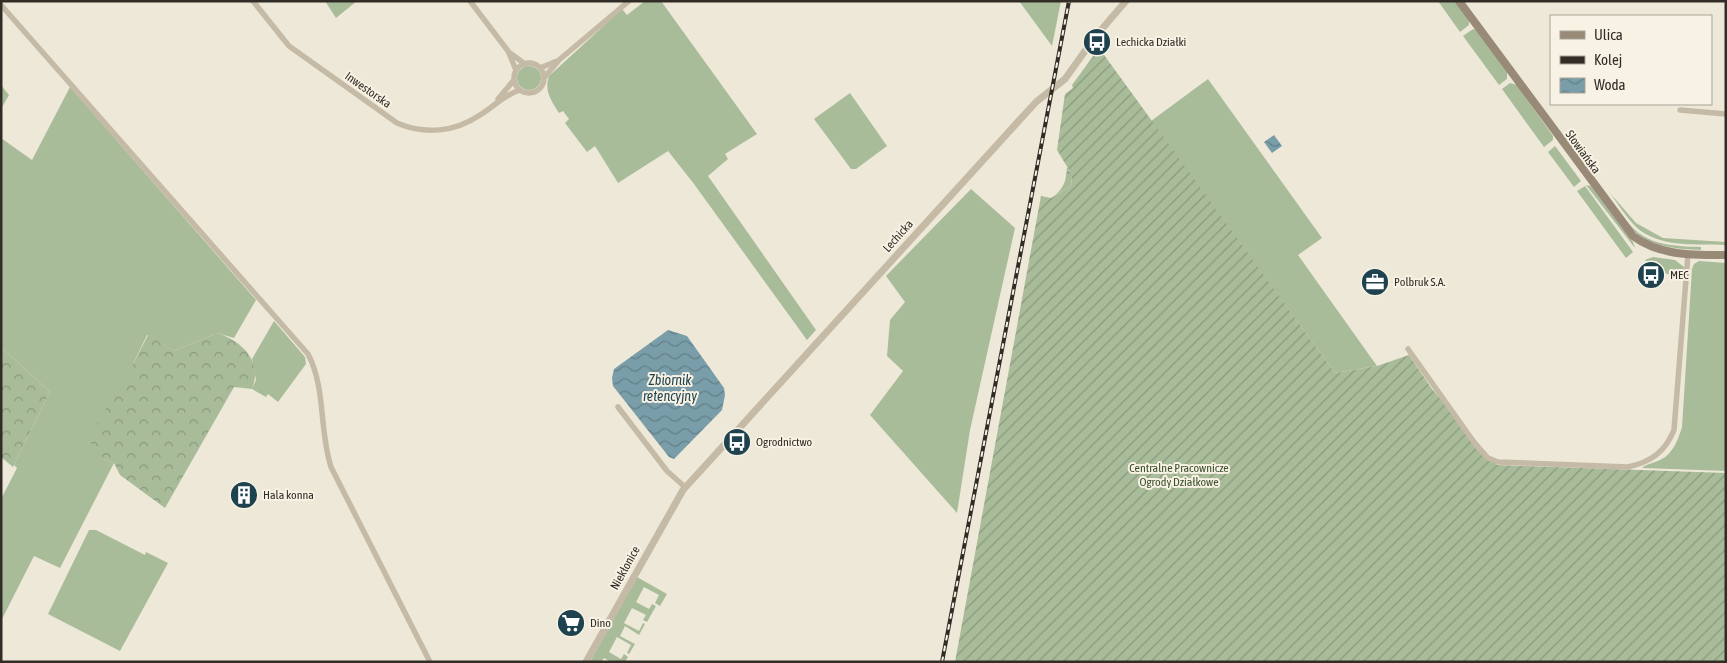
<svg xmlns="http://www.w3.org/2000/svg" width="1727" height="663" font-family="'Asap Condensed',sans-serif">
	<defs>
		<pattern id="forest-crowns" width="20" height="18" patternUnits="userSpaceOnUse" patternTransform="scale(1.25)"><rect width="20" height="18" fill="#a9bc9a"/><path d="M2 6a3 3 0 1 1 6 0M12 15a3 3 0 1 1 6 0" fill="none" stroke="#8a997d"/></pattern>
		<pattern id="garden-furrows" width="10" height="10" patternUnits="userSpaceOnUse" patternTransform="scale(1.25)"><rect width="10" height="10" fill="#a9bc9a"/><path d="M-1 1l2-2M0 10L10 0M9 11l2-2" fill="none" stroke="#8a997d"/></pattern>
		<pattern id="water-waves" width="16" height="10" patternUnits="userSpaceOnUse" patternTransform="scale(1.25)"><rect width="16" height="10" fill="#799da9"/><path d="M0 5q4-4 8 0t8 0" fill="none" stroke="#648089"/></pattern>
	</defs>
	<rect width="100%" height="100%" fill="#eee8d8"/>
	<path fill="#a9bc9a" d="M 325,1 L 357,1 L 336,18 Z
		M 645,1 L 661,1 L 757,134 L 725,154 L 728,159 L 708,176 L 816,330 L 807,340 L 694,184 L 668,151 L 618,183 L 595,146 L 587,152 L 565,123 L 569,119 L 563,111 L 559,113 C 551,100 544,91 549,76 L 622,9 L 627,15 Z
		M 1019,1 L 1061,1 L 1052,46 Z
		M 1438,1 L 1455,1 L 1469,20 L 1469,25 L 1460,32 Z
		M 1473,29 L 1476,30 L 1507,72 L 1507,79 L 1499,85 L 1463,36 Z
		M517 78a12 12 0 1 1 24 0a12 12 0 1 1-24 0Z
		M 1208,79 L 1322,238 L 1298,255 L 1377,366 L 1335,373 L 1151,121 Z
		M 1510,83 L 1517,85 L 1553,136 L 1553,140 L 1544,147 L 1502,89 Z
		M 1,85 L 9,95 L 1,109 Z
		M 70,87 L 256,300 L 234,338 L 217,333 L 174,351 L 147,335 L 133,364 L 104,459 L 114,463 L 60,568 L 34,556 L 1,621 L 1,499 L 17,468 L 14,465 L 50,392 L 1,347 L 1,138 L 32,160 Z
		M 850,93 L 887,146 L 856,169 L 851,169 L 814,119 Z
		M 1555,146 L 1581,181 L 1574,187 L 1548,152 Z
		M 1586,185 L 1591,186 L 1633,242 L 1635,248 Z
		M 1585,186 L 1633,252 L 1626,258 L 1577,191 Z
		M 971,189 L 1015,228 L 970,430 L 957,513 L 870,415 L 903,371 L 887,356 L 890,320 L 905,302 L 886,276 Z
		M 1610,193 L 1636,223 L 1663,238 L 1726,242 L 1726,245 C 1696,244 1659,248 1636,227 C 1626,217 1618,204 1610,193 Z
		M 1628,223 C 1648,246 1673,246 1701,247 L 1701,250 C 1676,249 1643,247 1628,223 Z
		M 1653,257 L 1675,260 L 1684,267 L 1684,270 C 1671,280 1655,271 1645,260 Z
		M 1699,261 L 1726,263 L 1726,471 L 1642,468 C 1646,464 1654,463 1660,460 C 1673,454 1678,440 1682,427 L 1692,269 L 1694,264 Z
		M 274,321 L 305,357 L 306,364 L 278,402 L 268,394 L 266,397 L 252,389 L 256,380 L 252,359 Z
		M 89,530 L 96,530 L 145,555 L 146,552 L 168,563 L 120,651 L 48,614 Z
		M 637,577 L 667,594 L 660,606 L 655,603 L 659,595 L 644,587 L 636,602 L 649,609 L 652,604 L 656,606 L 647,622 L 643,620 L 646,615 L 632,608 L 624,623 L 639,631 L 643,623 L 645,624 L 639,635 L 625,626 L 620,636 L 635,644 L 629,654 L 627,653 L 631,645 L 617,637 L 609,652 L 621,659 L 624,654 L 628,657 L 625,662 L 611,662 L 604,658 L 601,662 L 590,662 Z"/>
	<path fill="url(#forest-crowns)" d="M 1067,167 L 1072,175 L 1071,186 L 1054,196 C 1065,187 1066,180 1067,167 Z
		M 217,333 C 242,341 263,361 252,389 L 234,387 L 165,508 L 120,475 L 114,463 L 104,459 L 91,445 L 91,433 L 133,364 L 148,335 L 174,351 Z
		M 1,347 L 50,392 L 13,467 L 1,457 Z"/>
	<path fill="url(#garden-furrows)" d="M 1099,48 L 1335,373 L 1377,366 L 1409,355 L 1432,389 L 1497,465 L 1726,473 L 1726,662 L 955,662 L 1041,196 L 1051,198 L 1071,186 L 1072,175 L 1057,150 L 1065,94 L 1073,88 L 1072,85 Z"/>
	<path fill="url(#water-waves)" d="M 1274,135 L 1282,146 L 1272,153 L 1264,142 Z
		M 668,330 L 687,336 L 724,388 L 725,395 L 722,410 L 674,459 L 669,457 L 613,386 L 612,378 L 614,369 Z"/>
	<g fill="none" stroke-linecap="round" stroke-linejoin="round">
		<path stroke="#c5baa5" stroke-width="5.5" d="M 253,1 L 289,46 L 397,123 C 425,135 455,132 480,115 C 493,107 504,95 520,90
			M 470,1 L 508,51 L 516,70
			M 1,5 L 308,354 C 326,388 319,430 331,467 L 430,662
			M 510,53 L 525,64
			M514 78a15 15 0 1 1 30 0a15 15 0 1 1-30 0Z
			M 540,68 L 557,61
			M 544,78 L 559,60 L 629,1
			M 498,99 L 514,80
			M 1680,110 L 1726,114
			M 1408,349 L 1476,445 L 1488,458 L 1498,462 L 1628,467 C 1651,462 1665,452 1674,430 L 1688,254
			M 618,407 L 667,471 L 685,487"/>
		<path stroke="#c5baa5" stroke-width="7" d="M 586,662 L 683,490 L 1036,102 L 1065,79 L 1095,37 L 1126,1"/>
		<path stroke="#988a77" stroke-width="8" d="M 1459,1 L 1633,236 C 1660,256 1693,255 1726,255"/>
		<defs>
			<path id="rail" d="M 942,662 L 1069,1"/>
		</defs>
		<use href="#rail" stroke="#322c26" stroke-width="4"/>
		<use href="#rail" stroke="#f7f2e4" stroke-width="2" stroke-dasharray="5.5" stroke-linecap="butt"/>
	</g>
	<defs>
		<symbol id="bus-disc" viewBox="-11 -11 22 22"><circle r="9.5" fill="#1f424f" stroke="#f7f2e4"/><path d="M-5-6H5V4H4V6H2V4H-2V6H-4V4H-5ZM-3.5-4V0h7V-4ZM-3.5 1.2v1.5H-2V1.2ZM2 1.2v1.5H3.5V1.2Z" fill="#fff"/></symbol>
		<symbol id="office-disc" viewBox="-11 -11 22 22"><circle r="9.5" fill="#1f424f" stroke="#f7f2e4"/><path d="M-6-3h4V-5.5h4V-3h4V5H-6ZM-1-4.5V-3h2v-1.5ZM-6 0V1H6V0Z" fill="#fff"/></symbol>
		<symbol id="building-disc" viewBox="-11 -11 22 22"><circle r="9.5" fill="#1f424f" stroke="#f7f2e4"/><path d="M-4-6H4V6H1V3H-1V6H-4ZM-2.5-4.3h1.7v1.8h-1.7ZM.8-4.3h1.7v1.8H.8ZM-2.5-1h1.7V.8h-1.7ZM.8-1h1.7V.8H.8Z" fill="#fff"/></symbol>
		<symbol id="supermarket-disc" viewBox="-11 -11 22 22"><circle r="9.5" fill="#1f424f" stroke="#f7f2e4"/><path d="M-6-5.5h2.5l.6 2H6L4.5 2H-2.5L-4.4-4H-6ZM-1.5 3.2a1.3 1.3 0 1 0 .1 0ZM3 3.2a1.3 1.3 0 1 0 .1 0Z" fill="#fff"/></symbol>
	</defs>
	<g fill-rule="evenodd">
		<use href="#bus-disc" x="1081" y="26" width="32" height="32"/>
		<use href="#bus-disc" x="1635" y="259" width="32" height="32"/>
		<use href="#office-disc" x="1359" y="266" width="32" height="32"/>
		<use href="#bus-disc" x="721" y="426" width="32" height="32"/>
		<use href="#building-disc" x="228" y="479" width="32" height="32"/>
		<use href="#supermarket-disc" x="555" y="607" width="32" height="32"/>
	</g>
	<g text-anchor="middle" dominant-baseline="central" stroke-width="4" stroke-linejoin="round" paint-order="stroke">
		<g font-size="12" fill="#322c26" stroke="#f7f2e4" text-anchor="start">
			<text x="1116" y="42">Lechicka Działki</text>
			<text x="1670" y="275">MEC</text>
			<text x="1394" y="282">Polbruk S.A.</text>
			<text x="756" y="442">Ogrodnictwo</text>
			<text x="263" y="495">Hala konna</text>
			<text x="590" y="623">Dino</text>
		</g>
		<g font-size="12" fill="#322c26" stroke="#f7f2e4">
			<text transform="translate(368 90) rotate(35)">Inwestorska</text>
			<text transform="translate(1583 152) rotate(54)">Słowiańska</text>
			<text transform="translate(898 236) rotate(-48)">Lechicka</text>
			<text transform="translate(625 568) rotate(-61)">Niekłonice</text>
		</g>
		<g font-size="12" fill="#3a4e2c" stroke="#f7f2e4">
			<text x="1179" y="468">Centralne Pracownicze<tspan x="1179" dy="14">Ogrody Działkowe</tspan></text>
		</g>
		<g font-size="14" font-style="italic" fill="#1f424f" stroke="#f7f2e4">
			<text x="670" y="380">Zbiornik<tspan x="670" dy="16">retencyjny</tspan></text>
		</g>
	</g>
	<rect width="1727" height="663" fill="none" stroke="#322c26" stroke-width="5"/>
	<rect x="1550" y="15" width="162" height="90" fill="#f7f2e4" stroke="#a8a398"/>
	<rect x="1560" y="31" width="25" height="8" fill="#988a77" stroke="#a8a398"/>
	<text x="1594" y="40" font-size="15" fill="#322c26">Ulica</text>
	<rect x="1560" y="56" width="25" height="8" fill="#322c26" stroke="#a8a398"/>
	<text x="1594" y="65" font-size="15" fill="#322c26">Kolej</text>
	<rect x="1560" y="78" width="25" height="15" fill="url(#water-waves)" stroke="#a8a398"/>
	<text x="1594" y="90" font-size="15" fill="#322c26">Woda</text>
</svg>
